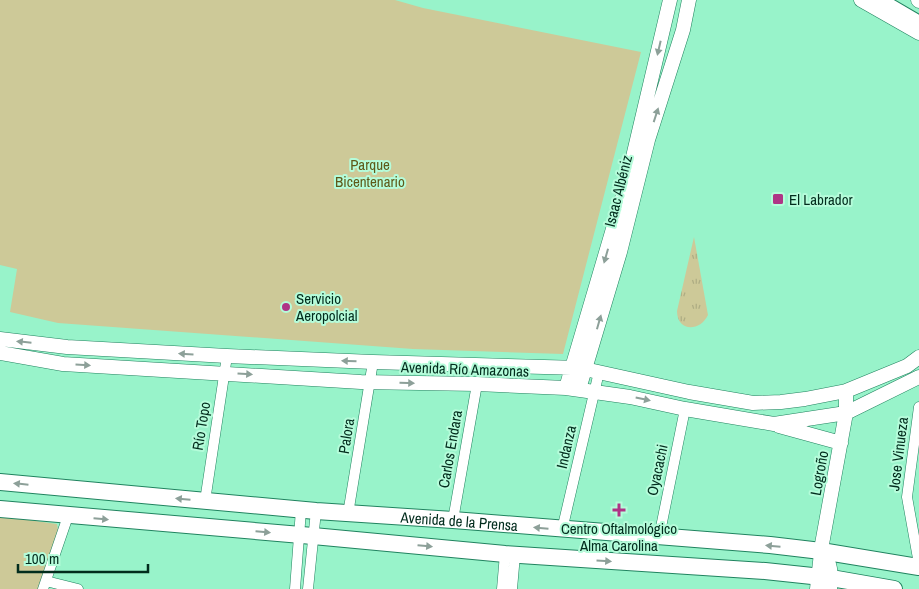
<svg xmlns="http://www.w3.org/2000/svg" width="919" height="589" font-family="'Archivo Narrow',sans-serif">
	<defs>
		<pattern id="grass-tufts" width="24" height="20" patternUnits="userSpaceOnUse" patternTransform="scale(1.25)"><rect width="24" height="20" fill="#cdc998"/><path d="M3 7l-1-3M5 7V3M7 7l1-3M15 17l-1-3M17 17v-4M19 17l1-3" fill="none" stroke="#aead83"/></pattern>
	</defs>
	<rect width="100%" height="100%" fill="#98f3ca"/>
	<path fill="url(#grass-tufts)" d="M 694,237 L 708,315 C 700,332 677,332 677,311 Z"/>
	<path fill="#cdc998" d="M 0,0 L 395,0 L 423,8 L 641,52 L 563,354 L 413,349 L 58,323 L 10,312 L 17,269 L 0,265 Z
		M 0,516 L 57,524 L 58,530 L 40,589 L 0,589 Z"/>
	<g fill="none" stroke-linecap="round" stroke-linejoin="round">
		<defs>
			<path id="street" d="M 919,407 L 907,497 L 919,564
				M 205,501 L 227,356
				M 348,514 L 373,362
				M 453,520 L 477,384
				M 562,530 L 599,372
				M 659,537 L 685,409
				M 46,581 L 78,589
				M 43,589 L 68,516
				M 295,589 L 301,510
				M 308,589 L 316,511
				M 502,589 L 505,554
				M 512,589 L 515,555"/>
			<path id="secondary" d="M 861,0 L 919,33
				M 918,0 L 919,1
				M 0,339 L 67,347 L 227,356 L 373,362 L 580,368 L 689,392 L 753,403 L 781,402 L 805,399 L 846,391 L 907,366 L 919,357
				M 0,353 L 63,364 L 361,382 L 477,384 L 566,388 L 630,397 L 685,409 L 774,424 L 846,413 L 919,377
				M 566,388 L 628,178 L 670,0
				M 579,389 L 620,252 L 648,140 L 683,30 L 689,0
				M 779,426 L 841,443
				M 821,551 C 832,562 831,574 830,589
				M 817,589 L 822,544 L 846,413 L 846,391"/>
			<g id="primary">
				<path d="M 878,0 L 919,24"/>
				<path id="s1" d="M 0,482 L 316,511 L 453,520 L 770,545 L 821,551 L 919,567"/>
				<path d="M 0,509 L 313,536 L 505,554 L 765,571 L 831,578 L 894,589"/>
			</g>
		</defs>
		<use href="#street" stroke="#20835f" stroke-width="11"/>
		<use href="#secondary" stroke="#20835f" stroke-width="15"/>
		<use href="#primary" stroke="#20835f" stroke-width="18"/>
		<use href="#street" stroke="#fff" stroke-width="10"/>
		<use href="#secondary" stroke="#fff" stroke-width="14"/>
		<use href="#primary" stroke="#fff" stroke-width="16"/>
	</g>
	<defs><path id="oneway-solid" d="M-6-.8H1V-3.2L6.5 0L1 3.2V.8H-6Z" transform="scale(1.25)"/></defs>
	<g fill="#8da099">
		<use href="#oneway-solid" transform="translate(659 48) rotate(103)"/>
		<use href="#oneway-solid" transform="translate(656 115) rotate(-72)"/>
		<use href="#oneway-solid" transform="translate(606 256) rotate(106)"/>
		<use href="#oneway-solid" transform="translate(599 322) rotate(-74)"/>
		<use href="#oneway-solid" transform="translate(24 342) rotate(-174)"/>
		<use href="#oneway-solid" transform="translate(186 354) rotate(-177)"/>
		<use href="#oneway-solid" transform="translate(349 361) rotate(-178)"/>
		<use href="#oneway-solid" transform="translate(83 365) rotate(3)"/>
		<use href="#oneway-solid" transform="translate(245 374) rotate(4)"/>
		<use href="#oneway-solid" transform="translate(407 383) rotate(1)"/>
		<use href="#oneway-solid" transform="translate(643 399) rotate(12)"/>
		<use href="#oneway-solid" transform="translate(21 484) rotate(-174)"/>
		<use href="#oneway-solid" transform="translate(183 499) rotate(-175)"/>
		<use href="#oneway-solid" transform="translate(101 519) rotate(5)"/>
		<use href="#oneway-solid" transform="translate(541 528) rotate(-175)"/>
		<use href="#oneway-solid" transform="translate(263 532) rotate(5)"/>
		<use href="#oneway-solid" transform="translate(425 546) rotate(5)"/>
		<use href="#oneway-solid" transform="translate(773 546) rotate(-175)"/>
		<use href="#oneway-solid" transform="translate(604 561) rotate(4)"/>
	</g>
	<g fill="#af3486" stroke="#b5fcda" stroke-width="2">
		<rect x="772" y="193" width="12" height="12" rx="2.5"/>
		<circle cx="286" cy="307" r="5"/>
		<path d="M616.5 502.5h5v5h5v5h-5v5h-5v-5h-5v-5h5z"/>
	</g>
	<g text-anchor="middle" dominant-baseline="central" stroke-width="4" stroke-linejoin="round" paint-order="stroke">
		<g font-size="15" fill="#5f5919" stroke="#b5fcda">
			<text x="370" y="164">Parque<tspan x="370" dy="17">Bicentenario</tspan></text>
		</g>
		<g font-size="15" fill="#022c1d" stroke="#b5fcda">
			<text transform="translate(618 191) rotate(-76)">Isaac Albéniz</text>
			<text transform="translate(465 369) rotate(2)">Avenida Río Amazonas</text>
			<text transform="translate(201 426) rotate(-81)">Río Topo</text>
			<text transform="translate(346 436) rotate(-81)">Palora</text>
			<text transform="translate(566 447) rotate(-77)">Indanza</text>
			<text transform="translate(450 449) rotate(-80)">Carlos Endara</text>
			<text transform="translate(898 454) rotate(-83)">Jose Vinueza</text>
			<text transform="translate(657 470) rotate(-78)">Oyacachi</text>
			<text transform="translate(819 473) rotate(-80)">Logroño</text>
			<text stroke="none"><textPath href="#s1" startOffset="461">Avenida de la Prensa</textPath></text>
		</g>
		<g font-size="15" fill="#022c1d" stroke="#b5fcda" text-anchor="start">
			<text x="789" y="199">El Labrador</text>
			<text x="296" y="298">Servicio<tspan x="296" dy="17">Aeropolcial</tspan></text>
			<text x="619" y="528" text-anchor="middle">Centro Oftalmológico<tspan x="619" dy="17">Alma Carolina</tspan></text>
		</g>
	</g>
	<path d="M18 564v8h130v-8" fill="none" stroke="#022c1d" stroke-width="2.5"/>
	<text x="25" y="564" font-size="15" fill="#022c1d" stroke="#b5fcda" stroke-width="4" paint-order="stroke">100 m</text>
</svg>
